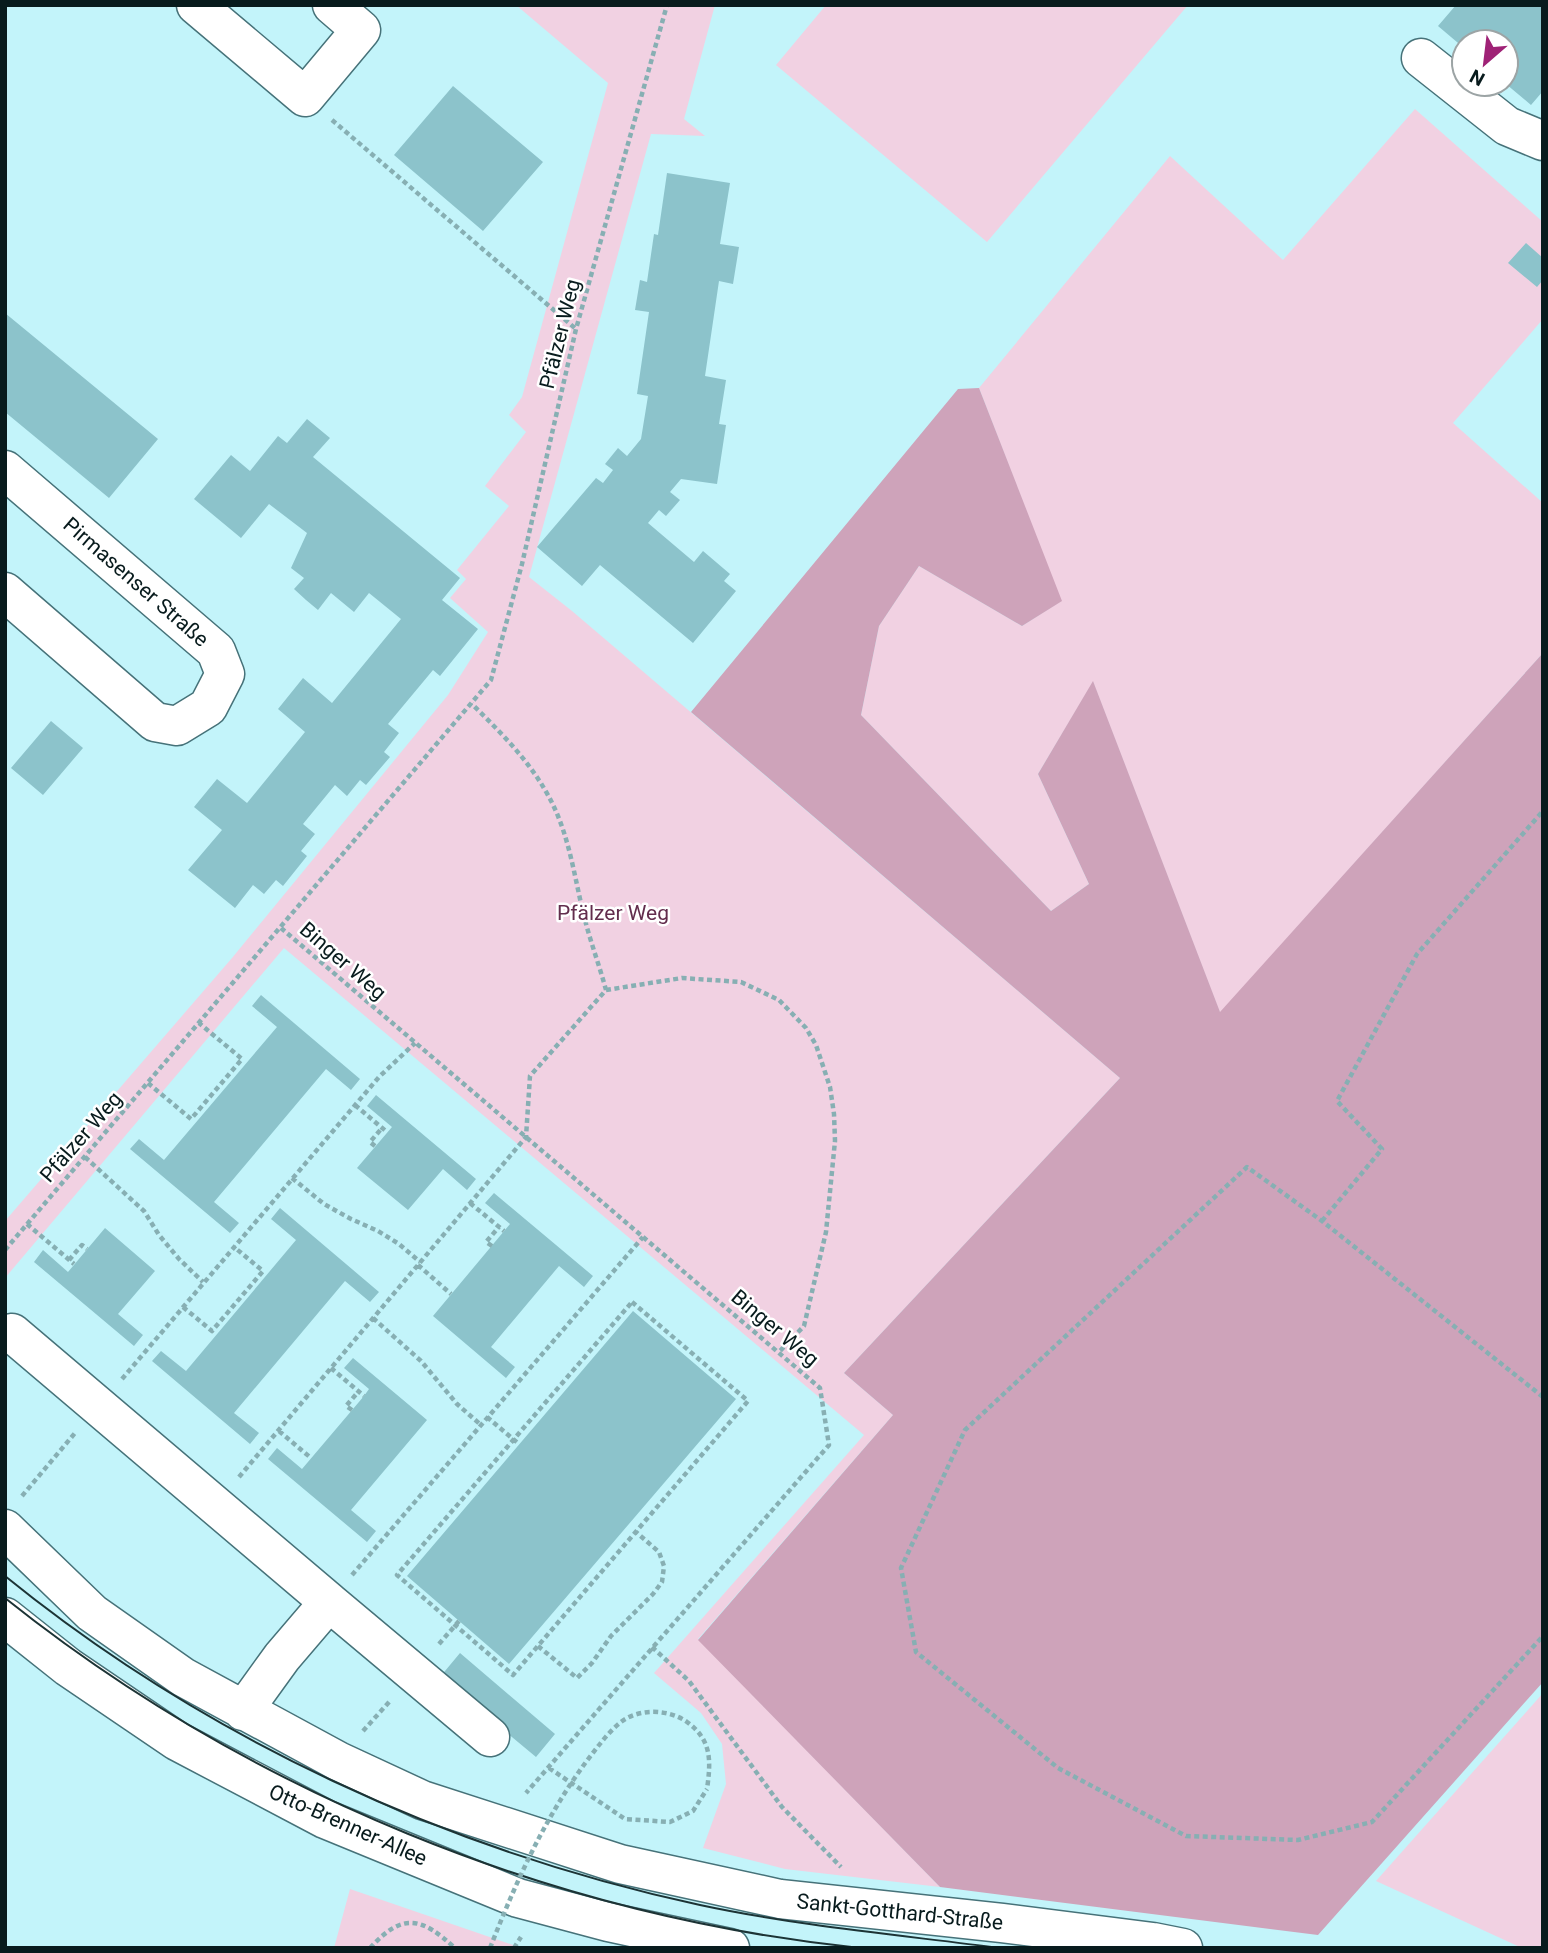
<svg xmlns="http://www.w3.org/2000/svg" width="1548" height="1953" font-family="Roboto,sans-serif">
	<rect width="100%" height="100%" fill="#c3f4fa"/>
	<path fill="#f1d1e2" d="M 516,5 L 715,5 L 684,119 L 705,136 L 651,134 L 529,577 L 572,611 L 1120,1078 L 844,1373 L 893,1415 L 698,1639 L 940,1887 L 785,1869 L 703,1848 L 726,1784 L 722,1744 L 701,1713 L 654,1673 L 864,1435 L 284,948 L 5,1278 L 5,1221 L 232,958 L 448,695 L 488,632 L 450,598 L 466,579 L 457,570 L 509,506 L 485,486 L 526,432 L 509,415 L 522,397 L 608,83 Z
		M 826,5 L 1188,5 L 987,242 L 776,65 Z
		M 1415,109 L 1543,222 L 1543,319 L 1453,423 L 1543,503 L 1543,653 L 1220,1013 L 1093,682 L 1038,774 L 1089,884 L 1051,911 L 861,715 L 879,626 L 919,566 L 1022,626 L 1061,601 L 979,388 L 1170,156 L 1283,260 Z
		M 1543,1693 L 1543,1948 L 1522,1948 L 1376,1881 Z
		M 350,1889 L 522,1948 L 334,1948 Z"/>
	<path fill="#cea3ba" d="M 979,388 L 1062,601 L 1022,626 L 919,566 L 879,626 L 861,715 L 1051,911 L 1089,884 L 1038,774 L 1093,681 L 1220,1012 L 1543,653 L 1543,1682 L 1318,1935 L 940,1887 L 698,1640 L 893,1415 L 844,1373 L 1120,1078 L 691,712 L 958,389 Z"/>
	<path fill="#8cc3cb" d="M 1456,5 L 1543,5 L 1543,91 L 1531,105 L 1506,84 L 1506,42 L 1464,42 L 1464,48 L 1438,26 Z
		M 453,86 L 543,162 L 483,231 L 394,155 Z
		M 667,173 L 730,183 L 720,244 L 739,247 L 733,284 L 719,281 L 705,376 L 726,380 L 719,424 L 726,425 L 717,484 L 681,479 L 670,492 L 680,500 L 666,516 L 659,510 L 648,523 L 694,562 L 703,551 L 730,574 L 724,581 L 736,591 L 693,643 L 600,565 L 582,586 L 537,547 L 596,478 L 603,483 L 613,470 L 605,464 L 618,448 L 627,456 L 641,439 L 648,396 L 637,394 L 649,312 L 635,310 L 640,280 L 647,282 L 654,234 L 658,235 Z
		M 1526,243 L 1543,258 L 1543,280 L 1537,287 L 1508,263 Z
		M 5,313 L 158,439 L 109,498 L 5,412 Z
		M 307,419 L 330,438 L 313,457 L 460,578 L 442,600 L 478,629 L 440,676 L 433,670 L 388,724 L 399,733 L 384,752 L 390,757 L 366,785 L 360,780 L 347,796 L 335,785 L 303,824 L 315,834 L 301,851 L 307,856 L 283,886 L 276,880 L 264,894 L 253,885 L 235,908 L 188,870 L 222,830 L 194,807 L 217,779 L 247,803 L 305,732 L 278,709 L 303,678 L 332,703 L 401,619 L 369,593 L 354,612 L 331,593 L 318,610 L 306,600 L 294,589 L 304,578 L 291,568 L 307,533 L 269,504 L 241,538 L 194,499 L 231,455 L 250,471 L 278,436 L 287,443 Z
		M 51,721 L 83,748 L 43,795 L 11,768 Z
		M 261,995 L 360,1079 L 351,1090 L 326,1069 L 214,1202 L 239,1223 L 230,1233 L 130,1149 L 139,1139 L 164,1160 L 277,1027 L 252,1006 Z
		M 376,1095 L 476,1179 L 467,1190 L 443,1169 L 408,1210 L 357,1168 L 392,1127 L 367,1106 Z
		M 494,1193 L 593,1276 L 584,1287 L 559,1266 L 491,1347 L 515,1367 L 506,1378 L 433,1316 L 510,1224 L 485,1203 Z
		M 280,1208 L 379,1292 L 370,1302 L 345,1281 L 234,1413 L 259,1433 L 250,1444 L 152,1361 L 161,1351 L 186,1371 L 296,1240 L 271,1219 Z
		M 105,1228 L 155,1271 L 118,1314 L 143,1335 L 134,1346 L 34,1262 L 43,1250 L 68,1272 Z
		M 633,1311 L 736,1399 L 509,1664 L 407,1576 Z
		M 353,1358 L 427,1420 L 351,1510 L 376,1531 L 367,1542 L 268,1459 L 277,1448 L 302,1469 L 364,1396 L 369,1389 L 344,1368 Z
		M 460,1653 L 555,1734 L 536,1757 L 440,1677 Z"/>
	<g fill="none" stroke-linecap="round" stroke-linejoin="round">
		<defs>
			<path id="minor" d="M 196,5 L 305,97 L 361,30 L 332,5
				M 1421,58 L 1507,126 L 1543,141
				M 5,470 L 216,651 L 225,674 L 208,707 L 177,726 L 155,722 L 5,592
				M 12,1333 L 329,1602 L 282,1657 L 243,1711
				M 5,1529 L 92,1613 L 183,1677 L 338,1761 L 422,1800 L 620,1864 L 780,1899 L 1002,1923 L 1153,1942 L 1183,1948
				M 329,1602 L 490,1737
				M 5,1617 L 68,1667 L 177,1741 L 325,1819 L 518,1898 L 608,1922 L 730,1948"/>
		</defs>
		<use href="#minor" stroke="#467279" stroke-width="41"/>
		<path stroke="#87afb3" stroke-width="4.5" stroke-dasharray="5 3.5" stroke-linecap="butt" d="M 332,120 L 576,329
			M 281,928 L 820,1388 L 829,1445 L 526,1793
			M 606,990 L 682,978 L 741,982 L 779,1000 L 806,1028 L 816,1045 L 830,1087 L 834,1114 L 835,1141 L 826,1232 L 804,1326 L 779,1352
			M 148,1083 L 191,1119 L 242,1059 L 199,1023
			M 355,1105 L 387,1132
			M 375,1146 L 370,1142 L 382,1128
			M 85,1157 L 144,1211 L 159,1235 L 179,1259 L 203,1282
			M 292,1178 L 324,1204 L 351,1219 L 378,1231 L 399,1244 L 420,1262
			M 470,1203 L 504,1231
			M 1322,1221 L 1382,1149 L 1337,1101 L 1417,954 L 1543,811
			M 27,1224 L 74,1264
			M 492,1246 L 486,1242 L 499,1227
			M 5,1250 L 491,680 L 522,564 L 576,329 L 667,5
			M 69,1260 L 82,1245 L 87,1249
			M 418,1265 L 451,1294
			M 632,1302 L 748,1401 L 513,1675 L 397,1575 Z
			M 183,1307 L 212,1331 L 263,1271 L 234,1247
			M 373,1318 L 421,1361 L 457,1404 L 481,1425
			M 331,1368 L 364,1396
			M 122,1379 L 379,1077 L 415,1043
			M 1543,1397 L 1322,1221 L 1247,1167 L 965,1430 L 901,1568 L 916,1652 L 1058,1768 L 1186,1836 L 1298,1840 L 1372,1822 L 1543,1636
			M 352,1410 L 346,1406 L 359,1391
			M 487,1417 L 519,1444
			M 279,1431 L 311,1458
			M 239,1477 L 526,1137 L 530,1076 L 606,990 C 599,964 589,938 583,912 C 573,870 568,828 545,790 C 526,757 498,730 472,704
			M 22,1496 L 75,1433
			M 352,1575 L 643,1237
			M 439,1644 L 459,1621
			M 538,1646 L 577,1678 L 592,1663 L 611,1636 L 653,1594 L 662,1582 L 664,1566 L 659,1552 L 636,1532
			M 652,1647 L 689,1681 L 782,1807 L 841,1867
			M 363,1731 L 390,1701
			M 549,1768 L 625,1819 L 670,1822 L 693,1811 L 707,1789
			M 370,1948 C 403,1912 421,1917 455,1948
			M 514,1948 L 521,1937"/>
		<use href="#minor" stroke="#fff" stroke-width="38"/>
		<path stroke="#1c3335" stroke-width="2" d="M 5,1576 C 206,1739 447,1850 700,1905 C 798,1926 900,1935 1000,1948
			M 5,1598 C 248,1792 551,1916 860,1948"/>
		<path stroke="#87afb3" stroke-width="4.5" stroke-dasharray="5 3.5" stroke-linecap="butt" d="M 490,1948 C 516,1882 544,1819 586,1762 C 597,1748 607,1733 621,1722 C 639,1708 669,1709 687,1722 C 712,1740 711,1761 707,1789"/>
	</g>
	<g text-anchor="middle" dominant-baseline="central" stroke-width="5" stroke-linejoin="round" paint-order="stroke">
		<g font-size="21" fill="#081b1d" stroke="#fff">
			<text transform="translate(560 334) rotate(-76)">Pfälzer Weg</text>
			<text transform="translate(136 582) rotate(41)">Pirmasenser Straße</text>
			<text transform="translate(343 961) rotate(41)">Binger Weg</text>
			<text transform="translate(81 1137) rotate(-49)">Pfälzer Weg</text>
			<text transform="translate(775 1328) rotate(40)">Binger Weg</text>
			<text transform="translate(348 1825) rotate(24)">Otto-Brenner-Allee</text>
			<text transform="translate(900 1912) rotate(6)">Sankt-Gotthard-Straße</text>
		</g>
		<g font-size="21" fill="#622d4d" stroke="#fff">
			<text x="613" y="913">Pfälzer Weg</text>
		</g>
	</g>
	<rect width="1548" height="1953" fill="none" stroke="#081b1d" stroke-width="14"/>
	<g transform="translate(1485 63) rotate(208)"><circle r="33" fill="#ffffff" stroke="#9ca4a5" stroke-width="2"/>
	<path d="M0-5L12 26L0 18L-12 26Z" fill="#9f2276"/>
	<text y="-10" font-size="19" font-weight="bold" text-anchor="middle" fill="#081b1d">N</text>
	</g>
</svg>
